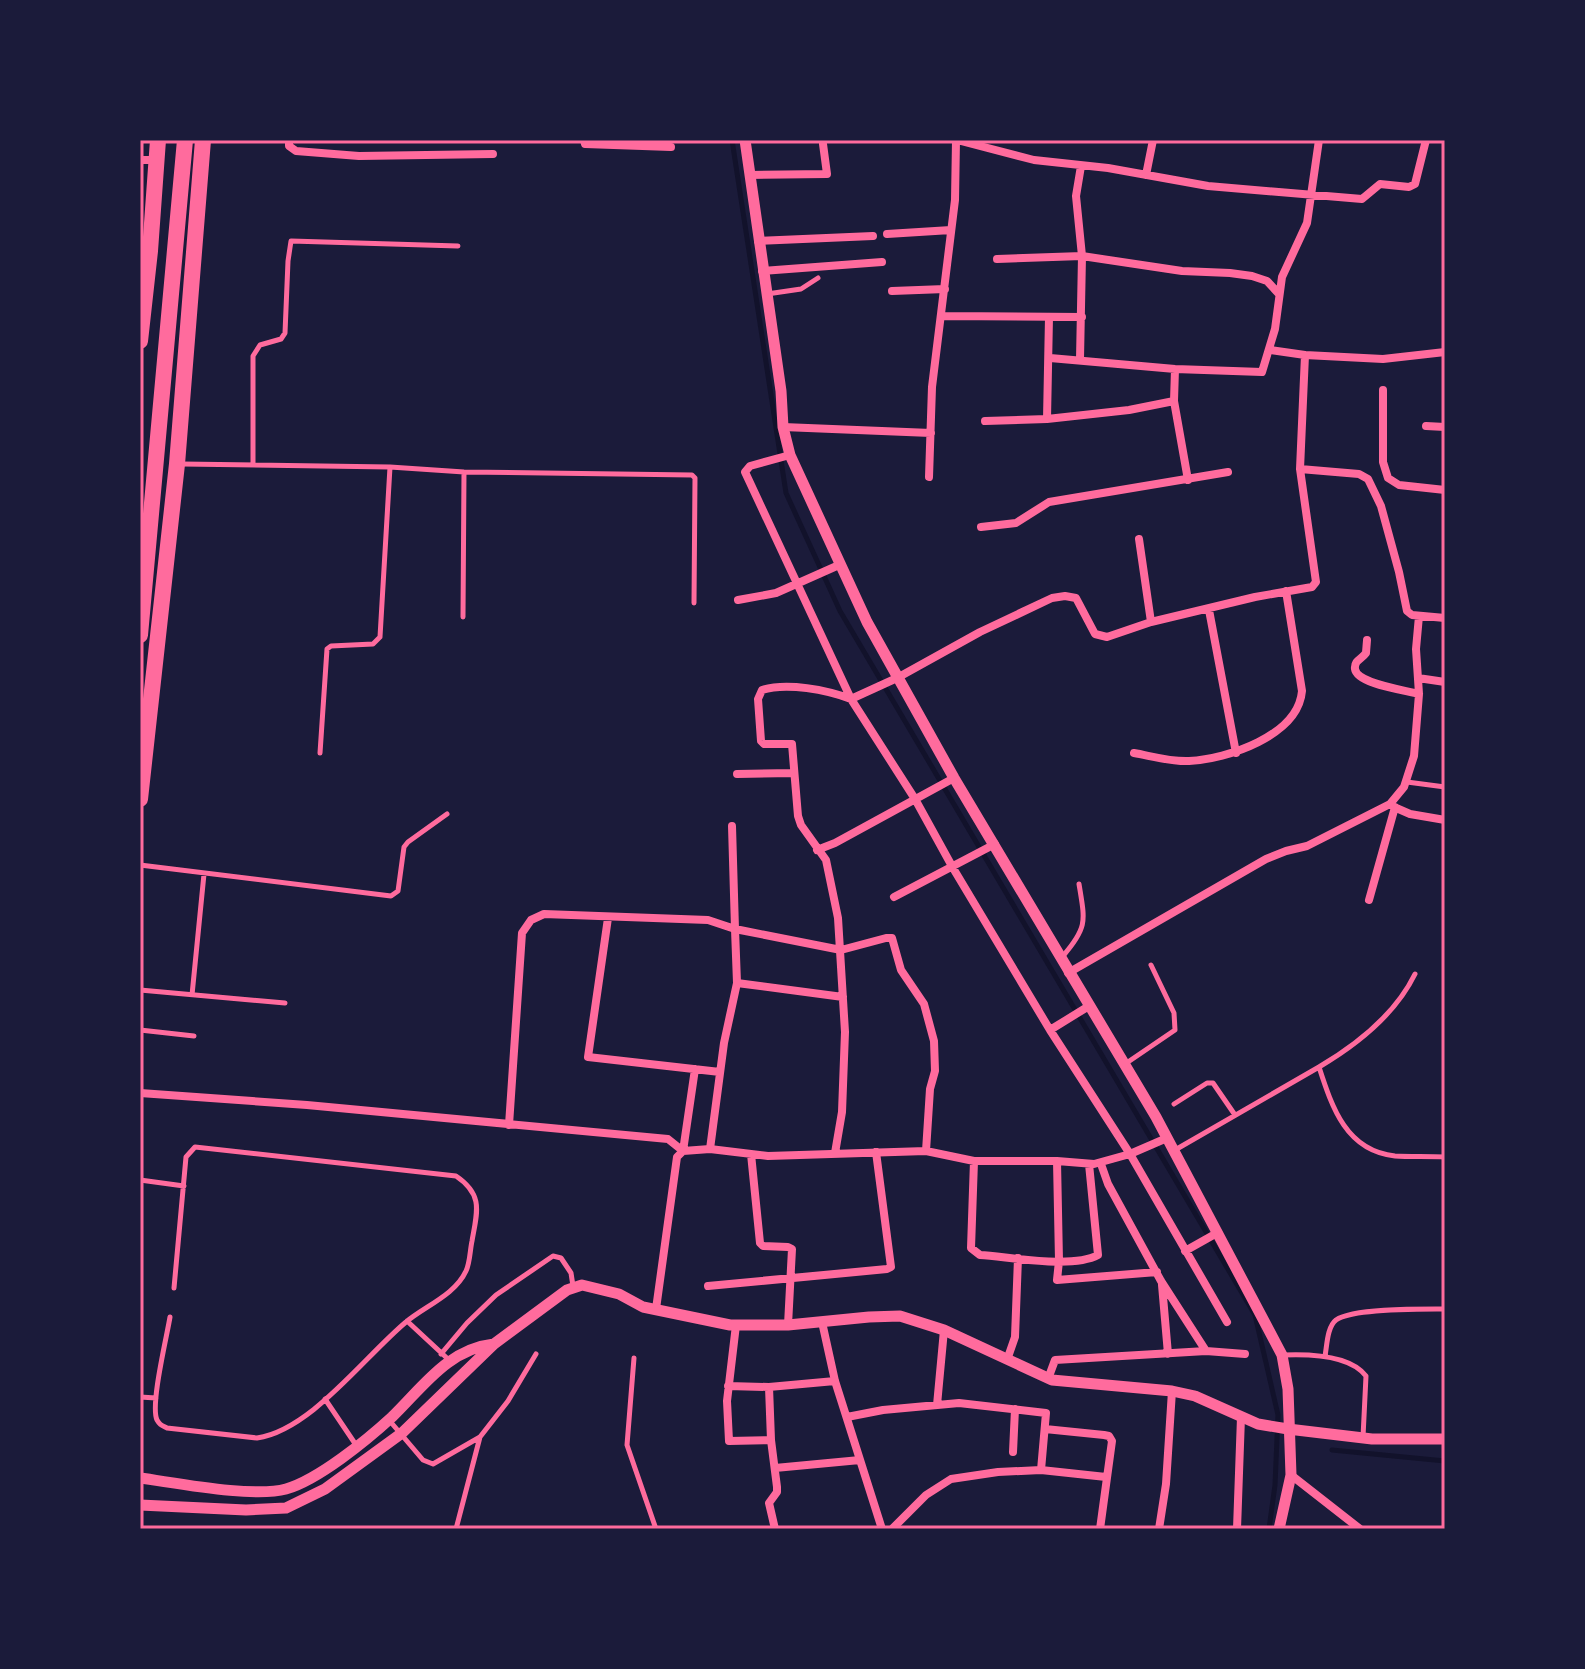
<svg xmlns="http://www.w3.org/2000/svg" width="1585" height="1669" font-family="'Fira Sans',sans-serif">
	<rect width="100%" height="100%" fill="#1b1b3a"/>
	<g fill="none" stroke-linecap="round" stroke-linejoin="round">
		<path stroke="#12122b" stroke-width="5" d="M 732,140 L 786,493 L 840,611 L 1255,1315 L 1278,1415 L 1275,1485 L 1269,1529
			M 1332,1450 L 1445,1461"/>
		<path stroke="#ff6b9d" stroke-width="5" d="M 767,294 L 801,289 L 818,278
			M 182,464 L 390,467 L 464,472 L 692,475 L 695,478 L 694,603
			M 253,465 L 253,356 L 260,345 L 281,339 L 285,333 L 288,261 L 291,241 L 458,246
			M 463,617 L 464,472
			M 320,753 L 327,649 L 331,646 L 373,644 L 380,637 L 390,467
			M 1407,782 L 1445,787
			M 140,865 L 391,896 L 398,891 L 404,847 L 408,842 L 447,814
			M 1063,956 C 1088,927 1085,921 1079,884
			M 140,990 L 285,1003
			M 192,995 L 204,874
			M 140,1030 L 194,1036
			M 1125,1064 L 1175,1030 L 1174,1013 L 1151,965
			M 1319,1067 C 1358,1044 1395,1015 1415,974
			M 1174,1104 L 1207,1083 L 1213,1083 L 1235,1115
			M 1175,1150 L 1319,1067 C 1332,1107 1346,1151 1395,1156 C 1411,1157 1428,1156 1445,1157
			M 140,1180 L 184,1186
			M 170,1317 C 167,1336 150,1405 157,1420 C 160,1425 161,1425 167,1428 L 257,1438 C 311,1430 364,1357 406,1322 C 425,1306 455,1295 466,1271 C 470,1263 470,1250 472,1241 C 477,1212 484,1195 456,1176 L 195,1147 L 186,1157 L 174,1288
			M 407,1321 L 449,1360
			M 441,1354 L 467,1323 L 496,1295 L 553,1256 L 561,1258 L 571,1273 L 573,1286
			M 1283,1355 C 1307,1354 1350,1355 1366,1376 L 1363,1437
			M 1325,1356 C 1327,1346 1327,1327 1336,1320 C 1353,1308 1422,1309 1445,1309
			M 634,1358 L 627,1445 L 656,1529
			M 140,1397 L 156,1398
			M 325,1399 L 356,1445
			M 389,1420 L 423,1460 L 433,1464 L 480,1437 L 508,1401 L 536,1354
			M 456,1529 L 480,1437"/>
		<path stroke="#ff6b9d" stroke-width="8" d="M 289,140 L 289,146 L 296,151 L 359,156 L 493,154
			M 584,140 L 585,144 L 671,147
			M 957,140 L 1034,160 L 1108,168 L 1208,186 L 1362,199 L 1380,184 L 1409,187 L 1415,184 L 1426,140
			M 140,160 L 156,160
			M 749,175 L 827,174 L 823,144
			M 1146,175 L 1153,140
			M 887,234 L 951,230
			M 758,241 L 873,236
			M 997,259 L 1082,256 L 1182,271 L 1230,273 L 1252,276 L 1267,281 L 1279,294
			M 762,271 L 882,262
			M 892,291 L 945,289
			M 941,316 L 1082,317
			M 1270,350 L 1305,355
			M 1050,358 L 1175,369 L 1262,372 L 1275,329 L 1282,277 L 1307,223 L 1319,140
			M 1080,359 L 1082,256 L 1076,196 L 1081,166
			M 1175,369 L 1174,401 L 1188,480
			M 1383,390 L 1383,462 L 1388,478 L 1399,485 L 1445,490
			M 1047,419 L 1129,410 L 1174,401
			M 985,421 L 1047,419 L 1049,317
			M 1426,426 L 1445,427
			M 783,427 L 931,433
			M 790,455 L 750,466 L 745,472 L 851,699 L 915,799 L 953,868 L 1050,1030 L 1130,1154 L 1227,1322
			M 1300,469 L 1359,474 L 1368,479 L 1381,506 L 1399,572 L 1407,611 L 1412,615 L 1445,618
			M 929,477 L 932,387 L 955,200 L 956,140
			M 981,527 L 1016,523 L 1049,502 L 1228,472
			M 1139,539 L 1151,622
			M 738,600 L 776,593 L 839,565
			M 1209,610 L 1236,753
			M 1367,640 C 1367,641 1366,652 1366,653 C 1362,659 1354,660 1355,669 C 1357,684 1405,690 1419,694
			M 1418,678 L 1445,682
			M 1134,753 C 1151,756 1171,762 1189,761 C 1227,759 1298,736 1302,691 L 1286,591
			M 737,774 L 793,773
			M 1394,807 L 1410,814 L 1445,820
			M 817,850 L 835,843 L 954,778
			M 894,897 L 995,844
			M 1369,900 L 1395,807
			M 608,918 L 588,1057 L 720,1072
			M 1068,973 L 1266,859 L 1286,851 L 1307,846 L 1390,804 L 1404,787 L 1414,756 L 1419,694 L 1416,649 L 1419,616
			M 737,983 L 843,997
			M 1050,1030 L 1089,1006
			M 140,1093 L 307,1105 L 668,1139 L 683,1151
			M 509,1125 L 522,933 L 531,920 L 544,914 L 708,920 L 735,929 L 732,826
			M 710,1149 L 724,1043 L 737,983 L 735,929 L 841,950 L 886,938 L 892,938 L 901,970 L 924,1004 L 934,1041 L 935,1071 L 930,1089 L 926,1151
			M 683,1151 L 710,1149 L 768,1156 L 926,1151 L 974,1161 L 1057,1161 L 1094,1164 L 1130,1154 L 1167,1138
			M 835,1153 L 842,1112 L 845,1032 L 838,918 L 826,860 L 801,825 L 798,816 L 792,744 L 764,744 L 761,741 L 758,699 L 762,690 C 787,682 827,690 851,699 L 897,678 L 980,632 L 1052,598 L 1065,596 L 1076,598 L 1095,634 L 1107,637 L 1151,622 L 1255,597 L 1312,587 L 1316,582 L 1300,469 L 1305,355 L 1383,359 L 1445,352
			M 751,1154 L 760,1243 L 763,1246 L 788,1247 L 792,1249 L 788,1325
			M 974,1161 L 971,1248 L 980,1255 C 1011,1257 1072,1269 1098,1255 L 1089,1164
			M 1057,1161 L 1059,1261 L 1057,1280 L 1157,1272
			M 1101,1164 L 1108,1184 L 1161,1281 L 1206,1351
			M 1185,1251 L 1217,1233
			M 1162,1285 L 1168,1354
			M 708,1286 L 887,1269 L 891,1267 L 876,1152
			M 656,1309 L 677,1157 L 683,1151 L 695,1069
			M 822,1322 L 835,1381 L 882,1529
			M 736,1325 L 727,1401 L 729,1441 L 771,1440
			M 1007,1360 L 1015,1337 L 1018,1258
			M 1048,1379 L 1055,1360 L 1206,1351 L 1245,1354
			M 728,1386 L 769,1387 L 771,1440 L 777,1487 L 777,1492 L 769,1503 L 775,1529
			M 769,1387 L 835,1381
			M 937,1405 L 944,1330
			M 847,1417 L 883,1410 L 959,1403 L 1046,1413 L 1041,1470
			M 1045,1429 L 1104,1435 L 1109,1436 L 1112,1441 L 1100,1529
			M 1013,1452 L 1015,1409
			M 775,1468 L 860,1460
			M 1291,1475 L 1360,1529
			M 892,1529 L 926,1495 L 951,1479 L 998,1472 L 1041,1470 L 1106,1477
			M 1159,1529 L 1166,1484 L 1172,1391
			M 1237,1529 L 1241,1417"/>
		<path stroke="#ff6b9d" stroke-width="11" d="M 745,140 L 781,391 L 783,427 L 790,455 L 867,622 L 954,778 L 1156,1117 L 1282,1355 L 1288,1389 L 1291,1475 L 1279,1529
			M 140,1478 C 177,1483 253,1498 286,1489 C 318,1480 367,1440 392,1417 C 423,1387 448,1349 494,1344
			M 140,1505 L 246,1510 L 286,1508 L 325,1489 L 402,1433 L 494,1344 L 567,1290 L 582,1285 L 619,1294 L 643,1307 L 730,1325 L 788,1325 L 869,1317 L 900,1316 L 944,1330 L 1052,1380 L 1172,1391 L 1195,1396 L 1258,1424 L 1288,1429 L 1372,1439 L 1445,1439"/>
		<path stroke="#ff6b9d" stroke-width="16" d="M 140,341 L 150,251 L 158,140
			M 140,799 L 177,464 L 203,140"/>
		<path stroke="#ff6b9d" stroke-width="16" d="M 140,635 L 185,140"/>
	</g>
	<rect width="1585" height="1669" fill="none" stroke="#1b1b3a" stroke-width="284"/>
	<rect x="142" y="142" width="1301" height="1385" fill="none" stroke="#ff6b9d" stroke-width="3"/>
</svg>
